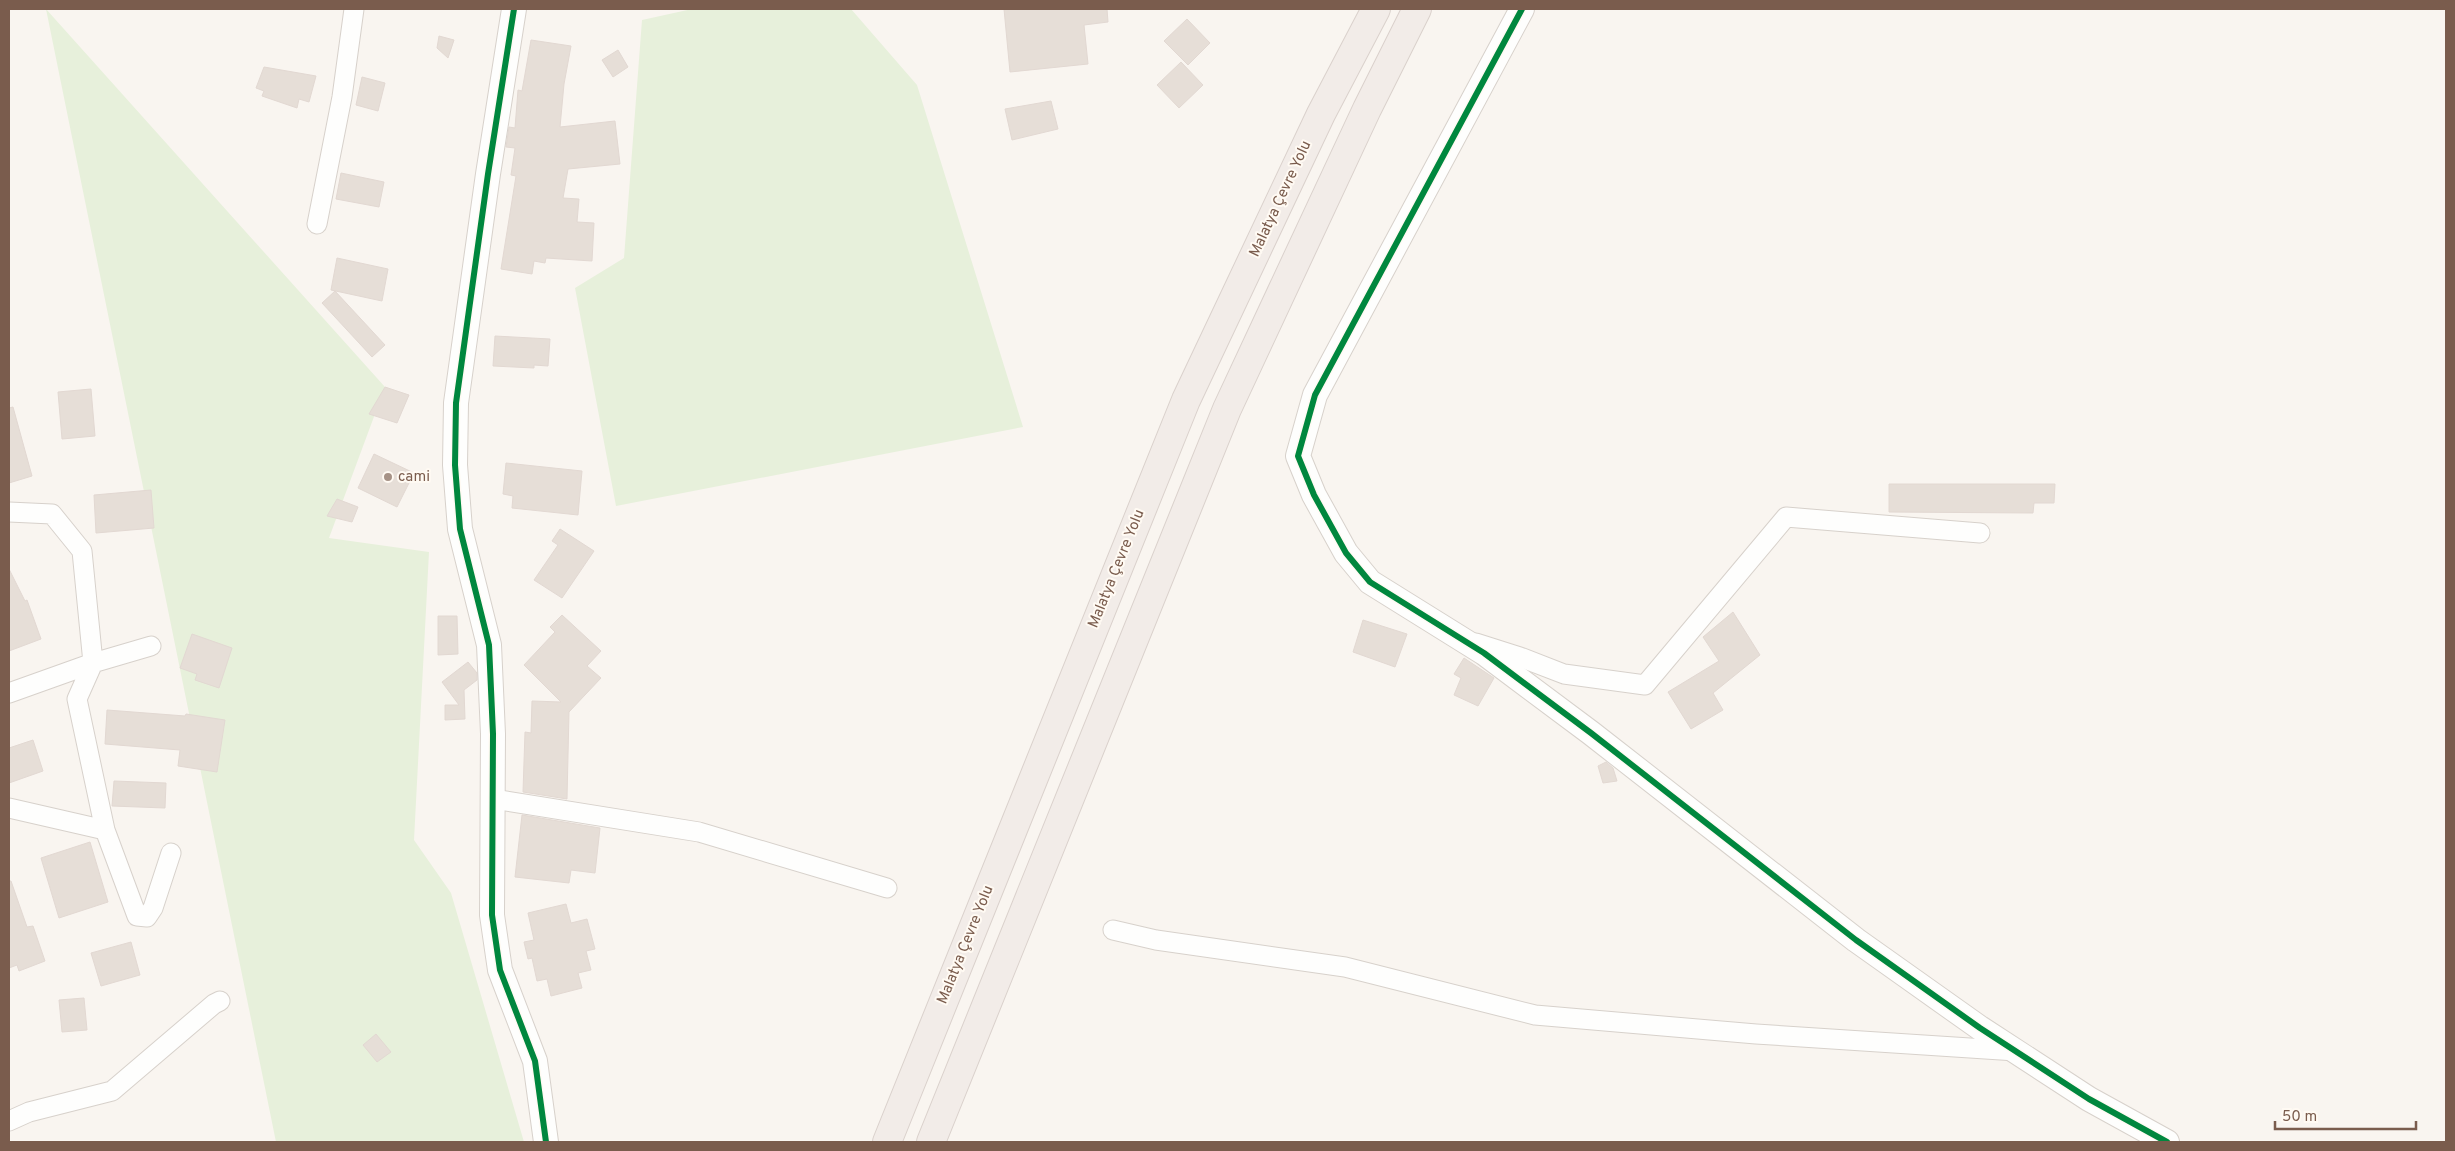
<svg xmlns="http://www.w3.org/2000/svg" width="2455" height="1151" font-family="Overpass,sans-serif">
	<rect width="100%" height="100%" fill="#f9f5f0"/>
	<path fill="#e7f0db" d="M 46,9 L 385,387 L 329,538 L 429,552 L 414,840 L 451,893 L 524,1142 L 276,1142 Z
		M 692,9 L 851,9 L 917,85 L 1023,427 L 616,506 L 575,288 L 624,258 L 642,20 Z"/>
	<path fill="#e6ded7" stroke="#e2d8d2" d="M 1004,9 L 1107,9 L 1108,22 L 1084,25 L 1088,64 L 1010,72 Z
		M 1187,19 L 1210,43 L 1188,65 L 1164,41 Z
		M 439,36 L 454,40 L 448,58 L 437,48 Z
		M 531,40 L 571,46 L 564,84 L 560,127 L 615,121 L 620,164 L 568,169 L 563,198 L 579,199 L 577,222 L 594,223 L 592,261 L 546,258 L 545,263 L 534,261 L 532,274 L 501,269 L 516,176 L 511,175 L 515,148 L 506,147 L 509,127 L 515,128 L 518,90 L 522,91 Z
		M 618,50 L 628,67 L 613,77 L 602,60 Z
		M 1181,62 L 1203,85 L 1179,108 L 1157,85 Z
		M 264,67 L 316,76 L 309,102 L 299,99 L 297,108 L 262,96 L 264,91 L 256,88 Z
		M 362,77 L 385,83 L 378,111 L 356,105 Z
		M 1051,101 L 1058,129 L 1012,140 L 1005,109 Z
		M 341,173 L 384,182 L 379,207 L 336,199 Z
		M 337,258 L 388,269 L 382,301 L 331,290 Z
		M 335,291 L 385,345 L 372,357 L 322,303 Z
		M 495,336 L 550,339 L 548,366 L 534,365 L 534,368 L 493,366 Z
		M 385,387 L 409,395 L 397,423 L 369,414 Z
		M 91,389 L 95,436 L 62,439 L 58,392 Z
		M 13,407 L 32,476 L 9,483 L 9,408 Z
		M 374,454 L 414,473 L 397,507 L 358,488 Z
		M 506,463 L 582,471 L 578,515 L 512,508 L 513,496 L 503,494 Z
		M 1889,484 L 2055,484 L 2054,503 L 2034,503 L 2033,513 L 1889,512 Z
		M 151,490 L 154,528 L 96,533 L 94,495 Z
		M 337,499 L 358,507 L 352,522 L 327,516 Z
		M 560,529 L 594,551 L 562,598 L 534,580 L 558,545 L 552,541 Z
		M 9,569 L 25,601 L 27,600 L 41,639 L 9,651 Z
		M 1733,612 L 1760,655 L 1713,693 L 1723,710 L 1691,729 L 1668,692 L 1719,661 L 1703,637 Z
		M 562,615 L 601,651 L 587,666 L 601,678 L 569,712 L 567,799 L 523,792 L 525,732 L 531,733 L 532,701 L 561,702 L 524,665 L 555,632 L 550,627 Z
		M 438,616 L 457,616 L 458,654 L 438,655 Z
		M 1363,620 L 1407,634 L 1395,667 L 1353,652 Z
		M 192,634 L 232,648 L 219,688 L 195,680 L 197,674 L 180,668 Z
		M 1464,658 L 1494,678 L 1478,706 L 1454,695 L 1461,678 L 1454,674 Z
		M 468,662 L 477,673 L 477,680 L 464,690 L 465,719 L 445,720 L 445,705 L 459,705 L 442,682 Z
		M 107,710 L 185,716 L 186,714 L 225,720 L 217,772 L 178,766 L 180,750 L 105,744 Z
		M 33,740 L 43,771 L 9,783 L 9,748 Z
		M 1606,762 L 1613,768 L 1617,781 L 1603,783 L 1598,766 Z
		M 114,781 L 166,783 L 165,808 L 112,806 Z
		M 522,815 L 600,828 L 595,873 L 571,870 L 569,883 L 515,877 Z
		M 90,842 L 108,902 L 59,918 L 41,858 Z
		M 9,881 L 11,881 L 27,927 L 33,926 L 45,961 L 19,971 L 17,965 L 9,968 Z
		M 566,904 L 571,923 L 587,919 L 595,949 L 586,951 L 591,970 L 578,973 L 582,988 L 551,996 L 547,979 L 537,981 L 532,958 L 528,959 L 524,942 L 534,940 L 528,913 Z
		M 131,942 L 140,975 L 101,986 L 91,953 Z
		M 84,998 L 87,1030 L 62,1032 L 59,1000 Z
		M 376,1034 L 391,1052 L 377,1062 L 363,1045 Z"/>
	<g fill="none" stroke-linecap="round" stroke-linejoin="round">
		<defs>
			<path id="minor" d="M 317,224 L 342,97 L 354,9
				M 9,512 L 52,514 L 82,551 L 93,663 L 77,699 L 105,830 L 137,916 L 147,917 L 153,908 L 171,853
				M 1476,643 L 1520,657 L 1564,674 L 1645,685 L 1786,517 L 1980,533
				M 9,693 L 93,663 L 151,646
				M 493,799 L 699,832 L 887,888
				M 9,808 L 105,830
				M 1113,930 L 1156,940 L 1345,967 L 1535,1015 L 1756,1034 L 2016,1051
				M 9,1121 L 29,1112 L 112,1091 L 214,1004 L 220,1001"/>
			<path id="tertiary" d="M 514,9 L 488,174 L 456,403 L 455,465 L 460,529 L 489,645 L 493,734 L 492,915 L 500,970 L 535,1061 L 546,1142
				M 1522,9 L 1315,395 L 1298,456 L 1314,495 L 1346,553 L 1370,582 L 1484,653 L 1591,733 L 1856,940 L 1980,1028 L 2089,1099 L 2167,1142"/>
			<path id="trunk" d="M 887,1142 L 1186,400 L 1321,114 L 1376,9
				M 931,1142 L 1227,409 L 1367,109 L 1417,9"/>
		</defs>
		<use href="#minor" stroke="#d7d1cb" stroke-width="21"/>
		<use href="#tertiary" stroke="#d7d1cb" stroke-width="26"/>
		<use href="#trunk" stroke="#dad1cc" stroke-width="30"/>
		<use href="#minor" stroke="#fefefd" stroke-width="19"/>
		<use href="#tertiary" stroke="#fefefd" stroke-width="24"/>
		<use href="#trunk" stroke="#f2ece8" stroke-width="28"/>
		<defs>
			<path id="cycleway" d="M 514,9 L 488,174 L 456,403 L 455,465 L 460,529 L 489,645 L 493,734 L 492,915 L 500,970 L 535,1061 L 546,1142
				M 1522,9 L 1315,395 L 1298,456 L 1314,495 L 1346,553 L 1370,582 L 1484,653 L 1591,733 L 1856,940 L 1980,1028 L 2089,1099 L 2167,1142"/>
		</defs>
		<use href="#cycleway" stroke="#fffaf3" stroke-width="9"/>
		<use href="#cycleway" stroke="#00873e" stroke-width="6"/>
	</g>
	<circle fill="#a69286" stroke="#fffaf3" stroke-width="2" cx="388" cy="477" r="5"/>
	<g text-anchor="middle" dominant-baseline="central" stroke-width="4" stroke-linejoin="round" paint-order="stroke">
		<g font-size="15" fill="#7a5c4d" stroke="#fffaf3">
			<text transform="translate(1281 199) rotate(-65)">Malatya Çevre Yolu</text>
			<text transform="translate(1117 569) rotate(-68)">Malatya Çevre Yolu</text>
			<text transform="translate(966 945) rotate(-68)">Malatya Çevre Yolu</text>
		</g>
		<g font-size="15" fill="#7a5c4d" stroke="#fffaf3" text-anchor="start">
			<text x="398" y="477">cami</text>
		</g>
	</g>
	<rect width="2455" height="1151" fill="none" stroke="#7a5c4d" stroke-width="20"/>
	<path d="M2275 1121v8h141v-8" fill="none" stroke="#7a5c4d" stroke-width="2.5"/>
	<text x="2282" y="1121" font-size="15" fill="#7a5c4d" stroke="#fffaf3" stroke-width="4" paint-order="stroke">50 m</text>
</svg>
